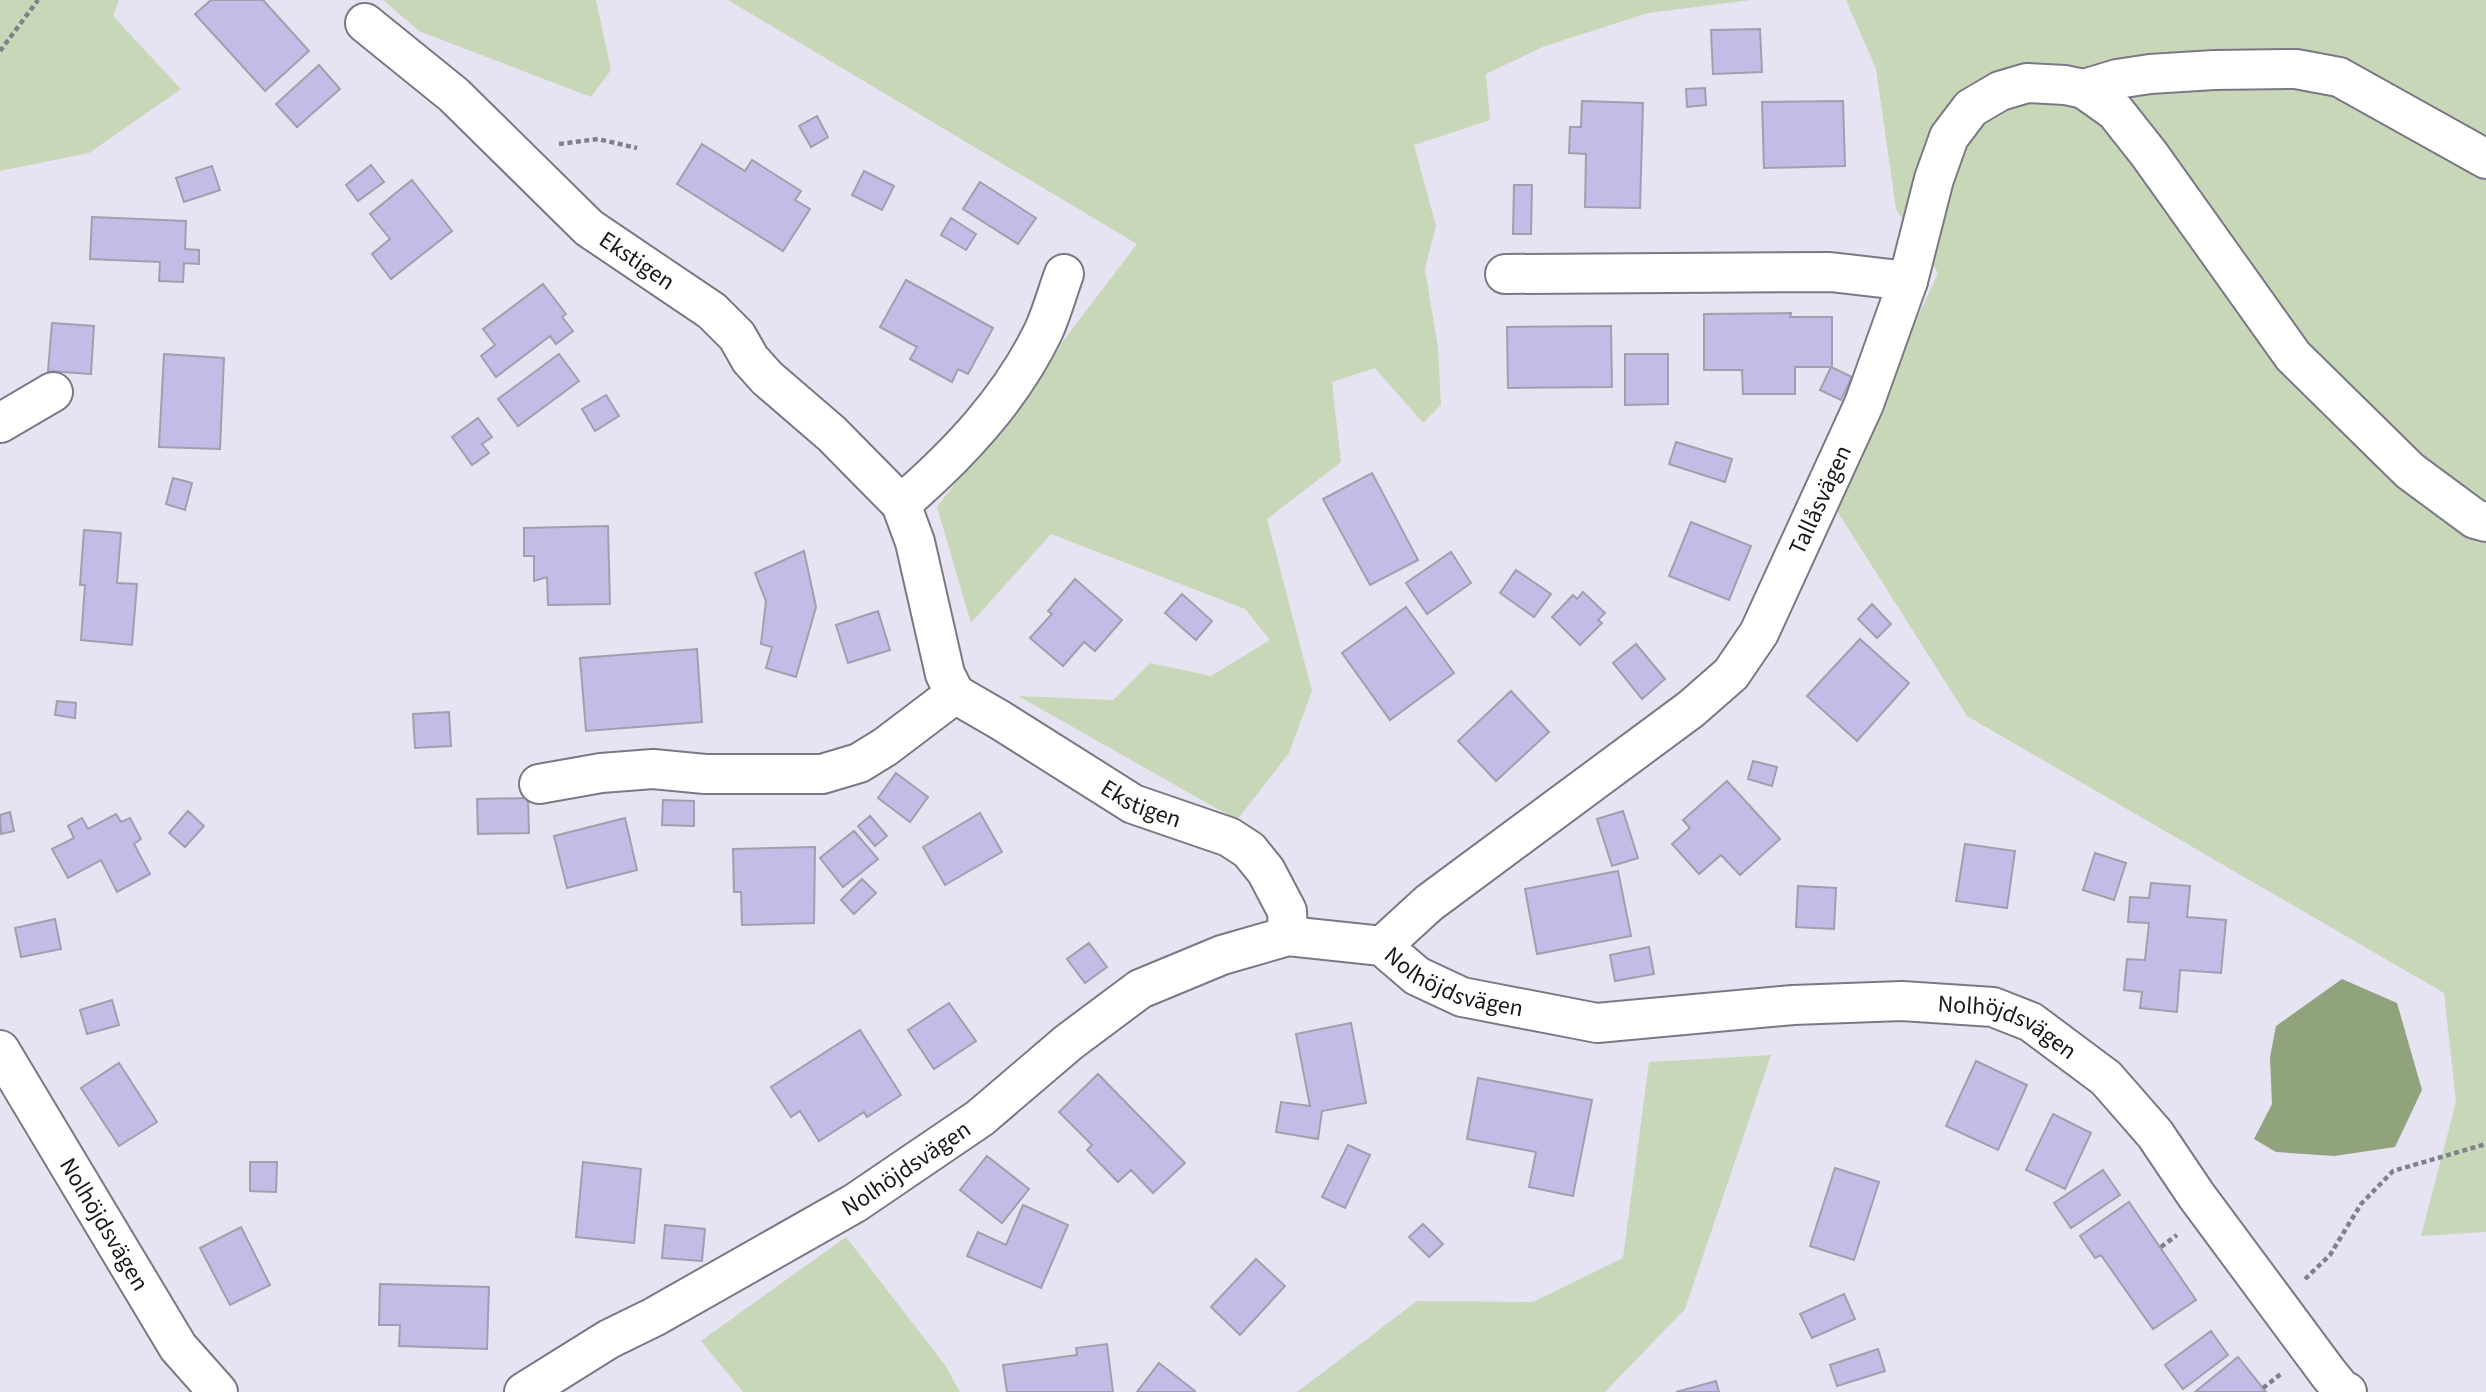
<svg xmlns="http://www.w3.org/2000/svg" width="2486" height="1392" font-family="'Source Sans 3',sans-serif">
	<rect width="100%" height="100%" fill="#e6e3f2"/>
	<path fill="#c9d7b9" d="M 0,0 L 119,0 L 113,16 L 181,89 L 89,153 L 0,171 Z
		M 383,0 L 596,0 L 611,70 L 591,97 L 419,31 Z
		M 728,0 L 1751,0 L 1648,13 L 1545,46 L 1486,74 L 1490,120 L 1414,145 L 1436,226 L 1425,269 L 1438,348 L 1441,405 L 1423,423 L 1375,368 L 1332,382 L 1341,462 L 1267,519 L 1312,691 L 1289,753 L 1237,820 L 1018,696 L 1113,700 L 1150,663 L 1211,676 L 1270,640 L 1245,609 L 1051,534 L 971,623 L 937,507 L 1137,244 Z
		M 1846,0 L 2486,0 L 2486,1232 L 2421,1236 L 2456,1102 L 2444,993 L 1967,716 L 1832,503 L 1938,273 L 1896,209 L 1876,69 Z
		M 1771,1055 L 1685,1309 L 1605,1392 L 1297,1392 L 1417,1301 L 1533,1302 L 1623,1258 L 1649,1062 Z
		M 846,1237 L 945,1365 L 960,1392 L 743,1392 L 701,1341 Z"/>
	<path fill="#91a37c" d="M 2342,979 L 2397,1003 L 2422,1090 L 2395,1147 L 2334,1156 L 2276,1152 L 2254,1139 L 2272,1104 L 2270,1057 L 2276,1026 Z"/>
	<path fill="#c4bce6" stroke="#a19fad" stroke-width="2" d="M 211,0 L 263,0 L 309,51 L 265,91 L 195,14 Z
		M 1760,29 L 1762,72 L 1713,74 L 1711,30 Z
		M 319,65 L 340,89 L 297,127 L 276,104 Z
		M 1705,88 L 1706,105 L 1687,107 L 1686,89 Z
		M 1582,101 L 1643,103 L 1640,208 L 1585,207 L 1586,154 L 1569,153 L 1570,127 L 1581,127 Z
		M 1843,101 L 1845,166 L 1764,168 L 1762,102 Z
		M 817,116 L 828,137 L 811,147 L 799,126 Z
		M 702,144 L 745,171 L 752,160 L 801,191 L 795,200 L 810,209 L 783,251 L 677,184 Z
		M 371,165 L 384,182 L 358,201 L 346,185 Z
		M 212,166 L 220,190 L 184,202 L 176,178 Z
		M 864,171 L 894,186 L 882,210 L 852,195 Z
		M 412,180 L 452,231 L 391,279 L 372,254 L 390,239 L 370,214 Z
		M 980,182 L 1036,218 L 1018,244 L 963,209 Z
		M 1514,185 L 1532,185 L 1531,234 L 1513,234 Z
		M 92,217 L 186,221 L 185,249 L 199,250 L 199,264 L 184,263 L 183,282 L 159,281 L 160,262 L 90,259 Z
		M 951,218 L 976,234 L 966,250 L 941,235 Z
		M 906,280 L 993,328 L 968,374 L 958,369 L 952,382 L 910,359 L 917,347 L 880,327 Z
		M 543,284 L 566,314 L 562,317 L 573,331 L 556,344 L 550,336 L 496,377 L 481,356 L 495,345 L 483,329 Z
		M 1791,313 L 1790,317 L 1832,317 L 1832,367 L 1795,367 L 1795,394 L 1743,394 L 1742,370 L 1704,370 L 1704,314 Z
		M 52,323 L 94,326 L 91,374 L 48,371 Z
		M 1611,326 L 1612,387 L 1508,388 L 1507,327 Z
		M 164,354 L 224,358 L 220,449 L 159,447 Z
		M 559,354 L 579,381 L 518,426 L 498,399 Z
		M 1625,354 L 1668,354 L 1668,404 L 1625,405 Z
		M 1831,367 L 1852,377 L 1841,400 L 1820,390 Z
		M 606,395 L 619,416 L 595,431 L 582,409 Z
		M 478,418 L 492,437 L 482,444 L 489,453 L 472,465 L 452,437 Z
		M 1676,442 L 1732,459 L 1725,482 L 1669,464 Z
		M 1372,473 L 1418,560 L 1370,585 L 1323,499 Z
		M 173,478 L 192,483 L 185,510 L 166,504 Z
		M 1691,522 L 1751,546 L 1729,600 L 1669,576 Z
		M 608,526 L 610,604 L 548,605 L 547,577 L 534,581 L 534,556 L 524,556 L 524,528 Z
		M 84,530 L 121,533 L 117,583 L 137,584 L 132,645 L 81,640 L 85,585 L 80,585 Z
		M 804,551 L 816,607 L 796,677 L 766,668 L 772,647 L 761,644 L 766,601 L 755,573 Z
		M 1451,552 L 1471,583 L 1427,614 L 1406,583 Z
		M 1516,570 L 1551,594 L 1534,617 L 1500,593 Z
		M 1075,579 L 1122,620 L 1095,651 L 1084,642 L 1063,666 L 1030,638 L 1052,614 L 1048,611 Z
		M 1583,592 L 1605,613 L 1598,620 L 1602,623 L 1580,645 L 1552,617 L 1573,595 L 1577,599 Z
		M 1182,594 L 1212,621 L 1196,640 L 1165,613 Z
		M 1872,604 L 1891,624 L 1877,638 L 1858,619 Z
		M 1406,607 L 1454,673 L 1390,720 L 1342,653 Z
		M 878,611 L 890,650 L 848,663 L 836,625 Z
		M 1860,639 L 1909,683 L 1857,741 L 1807,696 Z
		M 1636,644 L 1665,679 L 1642,699 L 1613,663 Z
		M 697,649 L 702,722 L 586,731 L 580,658 Z
		M 1511,691 L 1549,732 L 1496,781 L 1458,741 Z
		M 57,701 L 76,703 L 75,718 L 55,715 Z
		M 449,712 L 451,746 L 415,748 L 413,714 Z
		M 1753,761 L 1777,767 L 1772,786 L 1748,779 Z
		M 896,773 L 928,797 L 910,822 L 878,798 Z
		M 1727,781 L 1780,839 L 1740,875 L 1721,855 L 1699,874 L 1672,844 L 1690,828 L 1683,820 Z
		M 528,798 L 529,833 L 478,834 L 477,799 Z
		M 663,800 L 694,801 L 694,826 L 662,825 Z
		M 188,811 L 204,826 L 185,847 L 169,833 Z
		M 1623,811 L 1638,858 L 1612,866 L 1597,819 Z
		M 10,812 L 14,831 L 1,834 L 0,815 Z
		M 980,813 L 1002,852 L 945,885 L 923,847 Z
		M 116,814 L 121,822 L 130,818 L 141,839 L 134,844 L 150,874 L 117,892 L 101,860 L 68,878 L 52,849 L 74,838 L 68,826 L 82,818 L 88,829 Z
		M 870,816 L 887,836 L 875,846 L 858,826 Z
		M 625,818 L 637,870 L 567,888 L 554,836 Z
		M 854,831 L 878,859 L 843,887 L 820,858 Z
		M 1965,844 L 2015,851 L 2007,908 L 1956,901 Z
		M 815,847 L 814,923 L 742,925 L 741,892 L 734,892 L 733,849 Z
		M 2095,853 L 2126,863 L 2114,900 L 2083,890 Z
		M 1618,871 L 1631,936 L 1537,954 L 1525,889 Z
		M 862,879 L 876,893 L 854,914 L 841,900 Z
		M 2151,883 L 2190,886 L 2187,917 L 2226,920 L 2221,973 L 2180,970 L 2177,1012 L 2140,1008 L 2142,992 L 2124,990 L 2127,959 L 2145,960 L 2149,923 L 2128,922 L 2130,897 L 2149,898 Z
		M 1798,886 L 1836,888 L 1834,929 L 1796,927 Z
		M 55,919 L 61,949 L 21,957 L 15,928 Z
		M 1089,943 L 1107,967 L 1085,983 L 1067,959 Z
		M 1649,947 L 1654,974 L 1615,981 L 1610,955 Z
		M 112,1000 L 119,1025 L 87,1034 L 80,1010 Z
		M 949,1003 L 976,1041 L 934,1069 L 908,1030 Z
		M 1351,1023 L 1366,1103 L 1322,1111 L 1318,1139 L 1276,1132 L 1281,1102 L 1310,1106 L 1296,1034 Z
		M 860,1030 L 901,1095 L 867,1117 L 864,1112 L 819,1141 L 800,1111 L 791,1117 L 771,1087 Z
		M 1976,1061 L 2027,1085 L 1998,1150 L 1946,1126 Z
		M 119,1063 L 157,1122 L 119,1146 L 81,1088 Z
		M 1098,1074 L 1185,1163 L 1153,1193 L 1131,1170 L 1118,1182 L 1087,1150 L 1092,1145 L 1059,1112 Z
		M 1478,1078 L 1592,1100 L 1573,1196 L 1529,1187 L 1536,1152 L 1467,1139 Z
		M 2053,1114 L 2091,1133 L 2065,1189 L 2026,1170 Z
		M 1348,1145 L 1370,1155 L 1345,1208 L 1322,1197 Z
		M 987,1156 L 1029,1189 L 1002,1223 L 960,1190 Z
		M 250,1162 L 277,1162 L 276,1192 L 250,1191 Z
		M 583,1162 L 641,1169 L 634,1243 L 576,1237 Z
		M 1835,1168 L 1879,1182 L 1854,1260 L 1810,1246 Z
		M 2103,1170 L 2120,1195 L 2071,1228 L 2054,1203 Z
		M 2129,1202 L 2196,1300 L 2153,1329 L 2101,1255 L 2095,1258 L 2080,1236 Z
		M 1023,1205 L 1068,1225 L 1041,1288 L 967,1256 L 978,1232 L 1006,1245 Z
		M 1423,1224 L 1443,1244 L 1429,1257 L 1409,1237 Z
		M 665,1225 L 705,1229 L 702,1261 L 662,1258 Z
		M 241,1227 L 270,1285 L 230,1305 L 200,1248 Z
		M 1256,1259 L 1285,1286 L 1240,1335 L 1211,1307 Z
		M 380,1284 L 489,1287 L 487,1349 L 399,1346 L 400,1325 L 379,1325 Z
		M 1844,1294 L 1855,1319 L 1812,1338 L 1800,1314 Z
		M 2211,1331 L 2228,1355 L 2183,1389 L 2165,1365 Z
		M 1107,1344 L 1113,1392 L 1007,1392 L 1003,1365 L 1077,1355 L 1076,1348 Z
		M 1878,1349 L 1885,1371 L 1837,1386 L 1830,1365 Z
		M 2238,1357 L 2266,1392 L 2195,1392 Z
		M 1159,1363 L 1195,1391 L 1194,1392 L 1137,1392 Z
		M 1716,1381 L 1719,1392 L 1676,1392 Z"/>
	<g fill="none" stroke-linecap="round" stroke-linejoin="round">
		<defs>
			<g id="minor">
				<path id="s1" d="M 365,23 L 454,95 L 589,228 L 712,311 L 737,336 L 750,359 L 767,378 L 832,434 L 901,504"/>
				<path d="M 2084,89 L 2115,111 L 2149,154 L 2293,356 L 2410,471 L 2475,519 L 2486,522"/>
				<path d="M 1908,281 L 1934,179 L 1949,137 L 1971,108 L 2000,91 L 2027,83 L 2065,85 L 2084,89 L 2117,79 L 2150,74 L 2214,70 L 2296,69 L 2339,77 L 2486,159"/>
				<path d="M 0,423 L 53,392"/>
				<path d="M 955,694 L 945,674 L 915,542 L 901,504 C 958,455 1011,399 1044,330 C 1052,312 1057,293 1064,274"/>
				<path id="s2" d="M 539,784 L 601,773 L 653,769 L 705,774 L 822,774 L 859,763 L 885,747 L 955,694 L 1000,720 L 1133,804 L 1229,837 L 1249,850 L 1266,871 L 1287,911 L 1288,936"/>
				<path id="s3" d="M 1382,946 L 1429,903 L 1691,709 L 1731,674 L 1759,633 L 1864,404 L 1908,281 L 1830,272 L 1505,274"/>
				<path id="s4" d="M 0,1050 L 178,1347 L 218,1392"/>
				<path id="s5" d="M 524,1392 L 609,1339 L 654,1317 L 855,1203 L 980,1118 L 1069,1042 L 1140,989 L 1222,955 L 1288,936 L 1382,946 L 1417,976 L 1462,997 L 1597,1023 L 1793,1005 L 1902,1001 L 1993,1007 L 2031,1022 L 2106,1078 L 2155,1134 L 2196,1195 L 2328,1373 L 2341,1389 L 2347,1392"/>
			</g>
		</defs>
		<use href="#minor" stroke="#7a7885" stroke-width="42"/>
		<path stroke="#817f89" stroke-width="4.5" stroke-dasharray="5 3.5" stroke-linecap="butt" d="M 0,51 L 38,0
			M 559,144 L 598,139 L 637,148
			M 2161,1247 L 2177,1235
			M 2305,1279 L 2330,1255 L 2361,1204 L 2393,1171 L 2486,1144
			M 2263,1388 L 2282,1373"/>
		<use href="#minor" stroke="#fff" stroke-width="38"/>
	</g>
	<g text-anchor="middle" dominant-baseline="central" stroke-width="5" stroke-linejoin="round" paint-order="stroke">
		<g font-size="24" fill="#19181d" stroke="#e6e3f2">
			<text stroke="none"><textPath href="#s1" startOffset="362">Ekstigen</textPath></text>
			<text stroke="none"><textPath href="#s3" startOffset="639">Tallåsvägen</textPath></text>
			<text stroke="none"><textPath href="#s2" startOffset="658">Ekstigen</textPath></text>
			<text stroke="none"><textPath href="#s5" startOffset="1073">Nolhöjdsvägen</textPath></text>
			<text stroke="none"><textPath href="#s5" startOffset="1640">Nolhöjdsvägen</textPath></text>
			<text stroke="none"><textPath href="#s5" startOffset="443">Nolhöjdsvägen</textPath></text>
			<text stroke="none"><textPath href="#s4" startOffset="203">Nolhöjdsvägen</textPath></text>
		</g>
	</g>
</svg>
